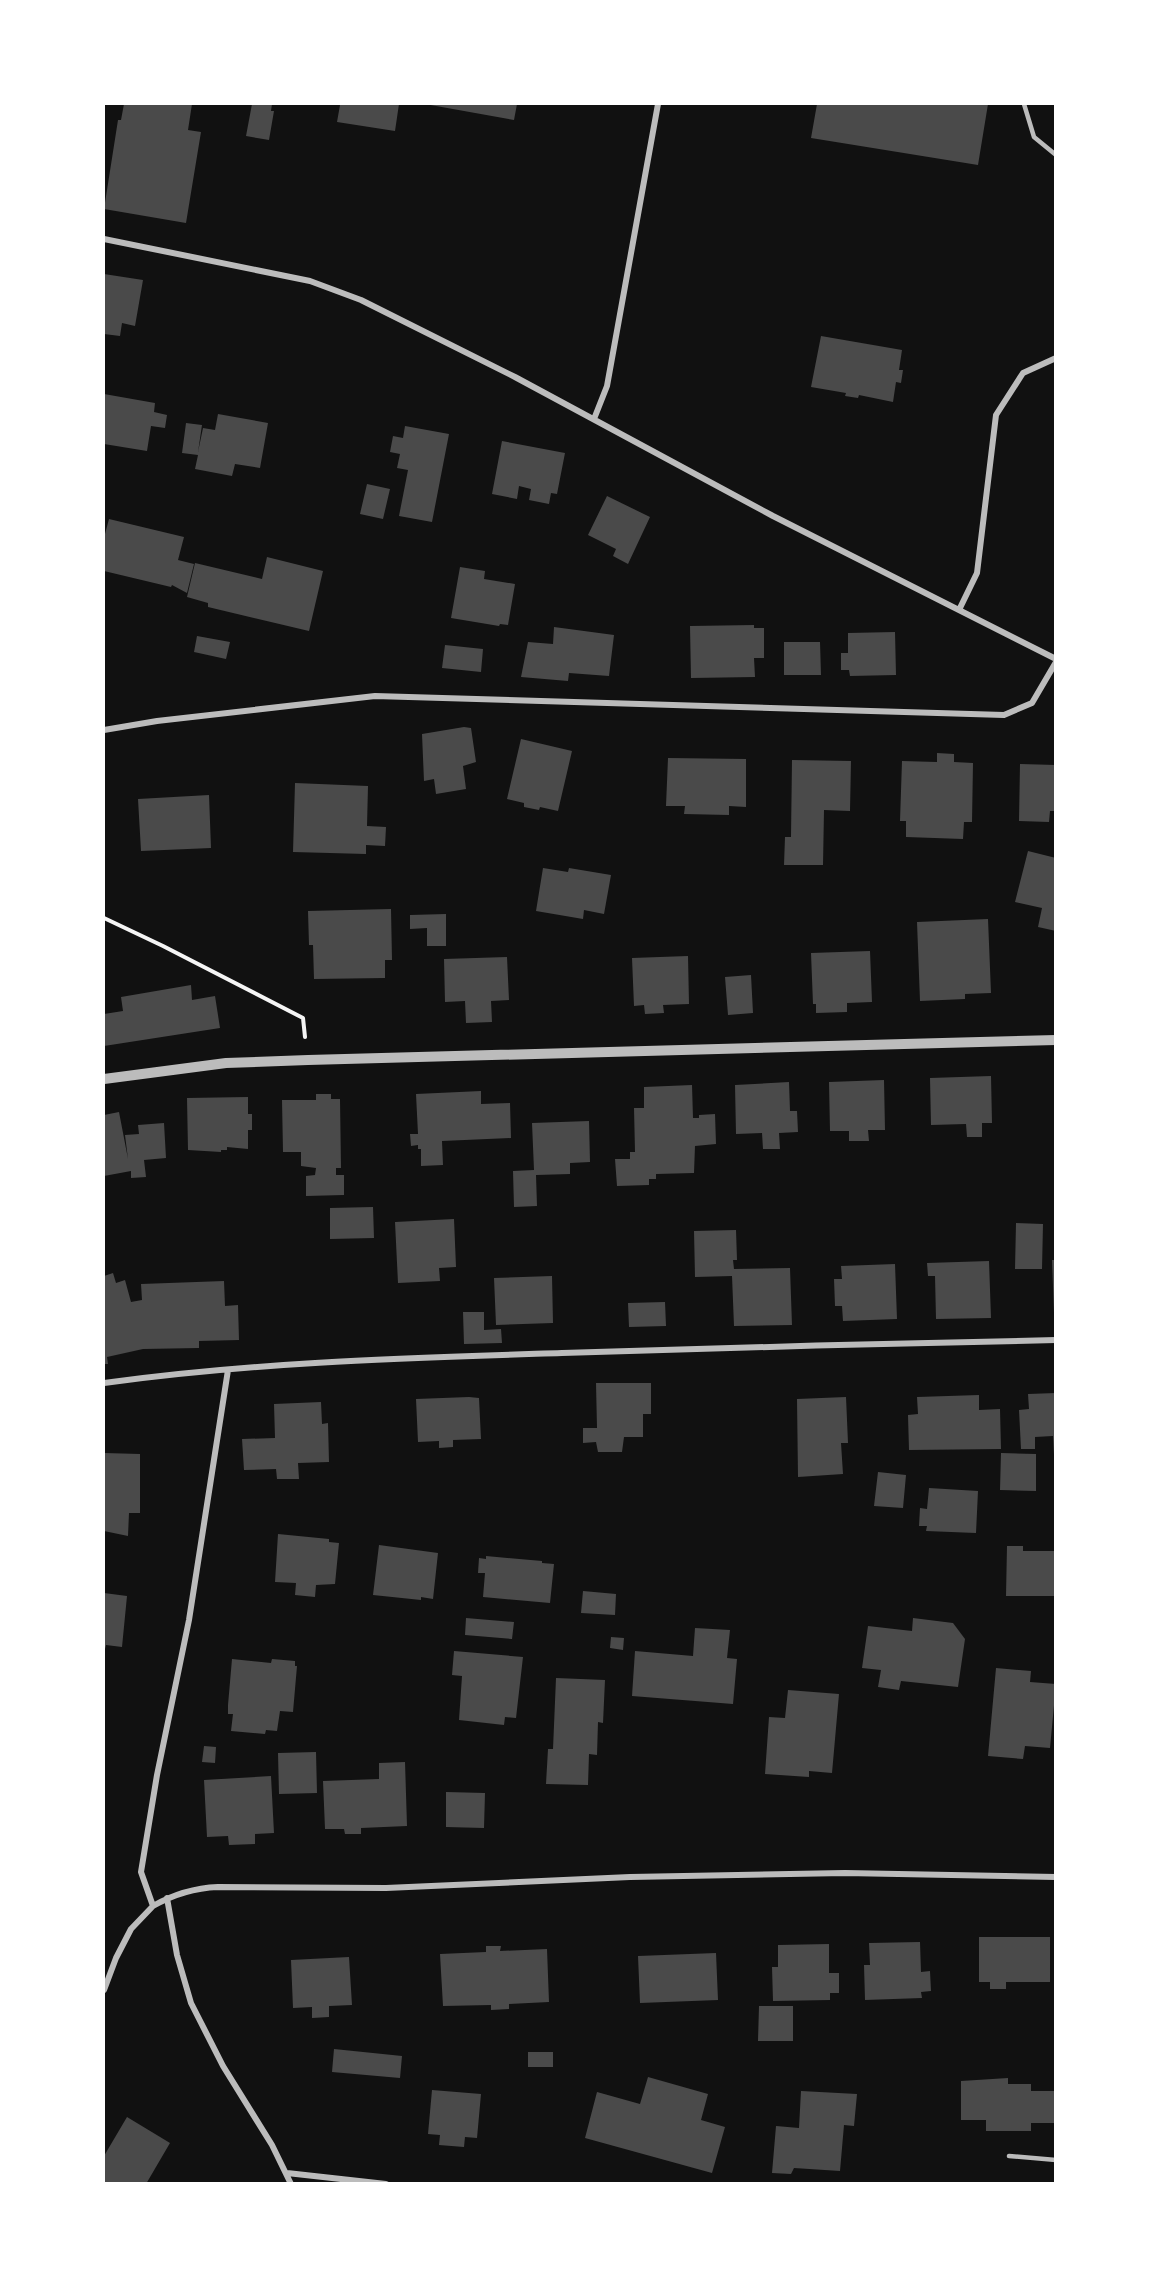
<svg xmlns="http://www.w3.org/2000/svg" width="1159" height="2287" font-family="'Open Sans',sans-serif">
	<rect width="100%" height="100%" fill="#111"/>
	<path fill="#4a4a4a" d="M 124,104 L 192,104 L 188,130 L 201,132 L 186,223 L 104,209 L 118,120 L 121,120 Z
		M 252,104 L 272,104 L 271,111 L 274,111 L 269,140 L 246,136 Z
		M 336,104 L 399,104 L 395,131 L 337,122 L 340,105 Z
		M 425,104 L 517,104 L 514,120 Z
		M 817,104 L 988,104 L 978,165 L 811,138 Z
		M 104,274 L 143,280 L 135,326 L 122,323 L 120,336 L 104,334 Z
		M 821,336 L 902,350 L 899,370 L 903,370 L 901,383 L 896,382 L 893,402 L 859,395 L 858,398 L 845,396 L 846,393 L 811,387 Z
		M 104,394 L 155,403 L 154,412 L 167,415 L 165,428 L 151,426 L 147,451 L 104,444 Z
		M 218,414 L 268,423 L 260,468 L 235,464 L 232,476 L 195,469 L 198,455 L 182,453 L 186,423 L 202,425 L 198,452 L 203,428 L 215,430 Z
		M 405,426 L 449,434 L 432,522 L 399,516 L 408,470 L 397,468 L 400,454 L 390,452 L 393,436 L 403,438 Z
		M 502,441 L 565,453 L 557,494 L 551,493 L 549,504 L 529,500 L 531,489 L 519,486 L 517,499 L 492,494 Z
		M 367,484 L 390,489 L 383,519 L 360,514 Z
		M 607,496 L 650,517 L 628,564 L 613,556 L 616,549 L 588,535 Z
		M 109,519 L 184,537 L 178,560 L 194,564 L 187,593 L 172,585 L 171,587 L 104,571 L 104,533 L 105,534 Z
		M 267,557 L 323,571 L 309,631 L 208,607 L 208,603 L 187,597 L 195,563 L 262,579 Z
		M 460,567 L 485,571 L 484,579 L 515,584 L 508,625 L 500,624 L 499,626 L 451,618 Z
		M 754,625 L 754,628 L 764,628 L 764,658 L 754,658 L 755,677 L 691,678 L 690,626 Z
		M 554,627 L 614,635 L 609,676 L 569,673 L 568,681 L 521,677 L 528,642 L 553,644 Z
		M 895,632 L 896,675 L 850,676 L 849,670 L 841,670 L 841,653 L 848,653 L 848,633 Z
		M 197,636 L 230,642 L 226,659 L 194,652 Z
		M 784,642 L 820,642 L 821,675 L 784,675 Z
		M 445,645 L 483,649 L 481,672 L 442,668 Z
		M 464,727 L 471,728 L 476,762 L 463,766 L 466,789 L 436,794 L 434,779 L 424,781 L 422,734 Z
		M 521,739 L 572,751 L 558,811 L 540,807 L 539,810 L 524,807 L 524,803 L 507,799 Z
		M 937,753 L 954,754 L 954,762 L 973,763 L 972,822 L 964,822 L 963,839 L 906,837 L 906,821 L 900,821 L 902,761 L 937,762 Z
		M 668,758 L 746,759 L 746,807 L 729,806 L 729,815 L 684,814 L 685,806 L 666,806 Z
		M 792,760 L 851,761 L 850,811 L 824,810 L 823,865 L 784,865 L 785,837 L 791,837 Z
		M 1020,764 L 1056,765 L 1056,811 L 1050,811 L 1049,822 L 1019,821 Z
		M 295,783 L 368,786 L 367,826 L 386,827 L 385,846 L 366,845 L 366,854 L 293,852 Z
		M 209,795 L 211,848 L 141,851 L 138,799 Z
		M 1028,851 L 1056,858 L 1056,931 L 1038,927 L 1042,908 L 1015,902 Z
		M 543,868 L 568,872 L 569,868 L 611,875 L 604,914 L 584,910 L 583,919 L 536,911 Z
		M 391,909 L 392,960 L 385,960 L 385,978 L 314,979 L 313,945 L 309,945 L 308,911 Z
		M 446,914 L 446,946 L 427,946 L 427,928 L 410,929 L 410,915 Z
		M 988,919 L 991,993 L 965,994 L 965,999 L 920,1001 L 917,922 Z
		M 870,951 L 872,1002 L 847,1003 L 847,1012 L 816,1013 L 816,1004 L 813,1004 L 811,953 Z
		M 688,956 L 689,1004 L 663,1005 L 664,1013 L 645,1014 L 644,1005 L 634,1006 L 632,958 Z
		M 507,957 L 509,1000 L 491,1001 L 492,1022 L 466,1023 L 465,1001 L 445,1002 L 444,959 Z
		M 751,975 L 753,1013 L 728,1015 L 725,977 Z
		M 191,985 L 192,1000 L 215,996 L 220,1028 L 104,1046 L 104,1014 L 123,1011 L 121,997 Z
		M 991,1076 L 992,1123 L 982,1123 L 982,1137 L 967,1137 L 966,1124 L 931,1125 L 930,1078 Z
		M 884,1080 L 885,1130 L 868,1130 L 869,1141 L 849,1141 L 849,1131 L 830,1131 L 829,1082 Z
		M 789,1082 L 790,1111 L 797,1111 L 798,1132 L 779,1133 L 780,1149 L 763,1149 L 762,1133 L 736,1134 L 735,1085 Z
		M 692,1085 L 693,1118 L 699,1118 L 699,1115 L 715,1114 L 716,1144 L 695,1146 L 694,1173 L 656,1174 L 656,1179 L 649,1179 L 649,1185 L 617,1186 L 615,1159 L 630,1159 L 630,1152 L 635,1152 L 634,1108 L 644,1108 L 644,1087 Z
		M 481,1091 L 481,1104 L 510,1103 L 511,1138 L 442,1141 L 443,1165 L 421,1166 L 421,1149 L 418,1149 L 418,1145 L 411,1146 L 410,1134 L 418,1134 L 416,1094 Z
		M 316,1094 L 331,1094 L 331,1099 L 340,1099 L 341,1168 L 336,1168 L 336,1175 L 344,1175 L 344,1195 L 306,1196 L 306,1176 L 315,1175 L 316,1168 L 301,1166 L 301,1152 L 283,1152 L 282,1100 L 316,1100 Z
		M 248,1097 L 248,1114 L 252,1114 L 252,1130 L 248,1130 L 248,1149 L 227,1147 L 227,1150 L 221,1150 L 221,1152 L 188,1150 L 187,1098 Z
		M 119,1112 L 128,1159 L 125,1135 L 139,1134 L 138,1125 L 164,1123 L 166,1158 L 144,1160 L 146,1177 L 131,1178 L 131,1171 L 104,1176 L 104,1115 Z
		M 589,1121 L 590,1162 L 570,1163 L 570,1174 L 536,1175 L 537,1206 L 514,1207 L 513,1171 L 534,1170 L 532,1123 Z
		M 373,1207 L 374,1238 L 330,1239 L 330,1208 Z
		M 454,1219 L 456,1267 L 439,1268 L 440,1281 L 398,1283 L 395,1222 Z
		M 1016,1223 L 1043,1224 L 1042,1269 L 1015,1269 Z
		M 736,1230 L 737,1260 L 733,1260 L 734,1269 L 790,1268 L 792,1325 L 734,1326 L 732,1276 L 695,1277 L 694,1231 Z
		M 1052,1260 L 1056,1260 L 1056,1313 L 1054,1313 Z
		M 989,1261 L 991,1318 L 936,1319 L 935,1276 L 928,1276 L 927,1263 Z
		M 895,1264 L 897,1319 L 843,1321 L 842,1306 L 835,1306 L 834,1279 L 842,1279 L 841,1266 Z
		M 113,1273 L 116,1283 L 125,1280 L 131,1302 L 142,1300 L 141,1284 L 224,1281 L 225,1306 L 238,1305 L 239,1340 L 199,1341 L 199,1348 L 143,1349 L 107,1357 L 108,1364 L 104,1364 L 104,1276 Z
		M 552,1276 L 553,1323 L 496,1325 L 494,1278 Z
		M 665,1302 L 666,1326 L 629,1327 L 628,1303 Z
		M 463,1312 L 484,1312 L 484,1330 L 501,1329 L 502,1343 L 464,1344 Z
		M 596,1383 L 651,1383 L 651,1414 L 643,1414 L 643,1437 L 624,1437 L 622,1452 L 598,1452 L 596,1442 L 583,1443 L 583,1428 L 597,1428 Z
		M 1056,1393 L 1056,1455 L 1054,1455 L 1053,1436 L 1035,1437 L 1035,1449 L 1021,1449 L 1019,1410 L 1029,1409 L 1028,1394 Z
		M 979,1395 L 979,1410 L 1000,1409 L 1001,1449 L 909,1450 L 908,1415 L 918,1414 L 917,1397 Z
		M 469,1397 L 479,1398 L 481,1439 L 453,1440 L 453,1447 L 439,1448 L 439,1441 L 418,1442 L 416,1399 Z
		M 846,1397 L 848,1443 L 841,1443 L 843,1474 L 798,1477 L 797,1399 Z
		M 321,1402 L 322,1424 L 328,1423 L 329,1462 L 298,1463 L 299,1479 L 277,1479 L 276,1469 L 244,1470 L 242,1439 L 275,1438 L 274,1404 Z
		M 104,1453 L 140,1454 L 140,1513 L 129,1513 L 128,1536 L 104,1531 Z
		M 1001,1453 L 1036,1454 L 1036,1491 L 1000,1490 Z
		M 878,1472 L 906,1475 L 903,1508 L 874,1506 Z
		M 929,1488 L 978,1491 L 976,1533 L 926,1531 L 927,1526 L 919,1526 L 920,1508 L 927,1509 Z
		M 278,1534 L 329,1539 L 329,1542 L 339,1543 L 335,1584 L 316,1585 L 315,1597 L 295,1595 L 296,1583 L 275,1582 Z
		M 379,1545 L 438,1553 L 433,1599 L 421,1597 L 421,1600 L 373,1595 Z
		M 1007,1546 L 1023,1546 L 1023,1551 L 1056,1551 L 1056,1596 L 1006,1596 Z
		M 486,1556 L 542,1561 L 542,1563 L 554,1564 L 550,1603 L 483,1597 L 485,1573 L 478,1573 L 479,1558 L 486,1559 Z
		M 583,1591 L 616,1594 L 615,1615 L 581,1613 Z
		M 104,1593 L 127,1596 L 122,1647 L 106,1645 L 104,1653 Z
		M 466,1618 L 514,1622 L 512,1639 L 465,1635 Z
		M 913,1618 L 953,1623 L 965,1639 L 958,1687 L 901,1681 L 899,1690 L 878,1687 L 881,1670 L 862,1668 L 868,1626 L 912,1631 Z
		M 695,1628 L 730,1630 L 727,1658 L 737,1659 L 733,1704 L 632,1696 L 635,1651 L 693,1656 Z
		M 611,1637 L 624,1638 L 623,1650 L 610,1648 Z
		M 454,1651 L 523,1657 L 516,1718 L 505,1717 L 504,1725 L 459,1720 L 462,1676 L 452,1675 Z
		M 232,1659 L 271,1663 L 272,1659 L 295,1661 L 295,1666 L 297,1666 L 293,1712 L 280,1711 L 277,1731 L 266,1730 L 265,1734 L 231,1731 L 233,1714 L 228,1714 L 228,1705 Z
		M 996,1668 L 1031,1671 L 1030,1682 L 1056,1684 L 1050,1748 L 1025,1746 L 1023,1759 L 988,1756 Z
		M 556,1678 L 605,1680 L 603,1723 L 598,1722 L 597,1755 L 589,1754 L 588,1785 L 546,1784 L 548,1749 L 553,1749 Z
		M 788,1690 L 839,1694 L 832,1773 L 809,1771 L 809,1777 L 765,1774 L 769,1717 L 785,1718 Z
		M 204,1746 L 216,1747 L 215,1763 L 202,1762 Z
		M 316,1752 L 317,1793 L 279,1794 L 278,1753 Z
		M 405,1762 L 407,1826 L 361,1828 L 361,1834 L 345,1834 L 344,1829 L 325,1829 L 323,1781 L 379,1779 L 379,1763 Z
		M 271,1776 L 274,1833 L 255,1834 L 255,1844 L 229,1845 L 228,1836 L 207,1837 L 204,1780 Z
		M 446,1792 L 485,1793 L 484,1828 L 446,1827 Z
		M 979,1937 L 1050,1937 L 1050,1982 L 1006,1982 L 1006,1989 L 990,1989 L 990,1982 L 979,1982 Z
		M 920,1942 L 921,1972 L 930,1971 L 931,1991 L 921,1992 L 922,1998 L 865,2000 L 864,1965 L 870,1965 L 869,1943 Z
		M 829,1944 L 829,1973 L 839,1973 L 839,1993 L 830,1993 L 830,2000 L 773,2001 L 772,1967 L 778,1967 L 778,1945 Z
		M 486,1946 L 501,1946 L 500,1951 L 547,1949 L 549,2002 L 509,2004 L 509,2009 L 491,2010 L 491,2005 L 443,2006 L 440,1954 L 486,1952 Z
		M 716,1953 L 718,2000 L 640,2003 L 638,1956 Z
		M 349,1957 L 352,2005 L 329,2006 L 329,2017 L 312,2018 L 312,2007 L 293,2008 L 291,1960 Z
		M 759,2006 L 793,2006 L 793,2041 L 758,2041 Z
		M 334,2049 L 402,2056 L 400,2078 L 332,2072 Z
		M 528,2052 L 553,2052 L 553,2067 L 528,2067 Z
		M 648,2077 L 708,2094 L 701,2120 L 725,2127 L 712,2173 L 585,2138 L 597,2092 L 640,2104 Z
		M 1008,2078 L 1008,2084 L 1031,2084 L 1031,2091 L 1056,2091 L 1056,2123 L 1031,2123 L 1031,2131 L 986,2131 L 986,2120 L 961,2120 L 961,2081 Z
		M 432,2090 L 481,2094 L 477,2138 L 465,2137 L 464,2147 L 439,2145 L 440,2135 L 428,2134 Z
		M 801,2091 L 857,2094 L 854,2126 L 844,2125 L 840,2171 L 794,2168 L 791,2174 L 772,2173 L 776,2126 L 799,2128 Z
		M 127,2117 L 170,2143 L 146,2184 L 104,2184 L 104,2156 Z"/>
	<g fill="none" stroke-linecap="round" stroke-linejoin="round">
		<path stroke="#f5f5f5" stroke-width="4" d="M 104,918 L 163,946 L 303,1018 L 305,1037"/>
		<path stroke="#bcbcbc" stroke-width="4.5" d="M 1024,104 L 1034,137 L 1056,155
			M 1009,2156 L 1056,2160"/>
		<path stroke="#bcbcbc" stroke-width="6" d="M 104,239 L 310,281 L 361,300 L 515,377 L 773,516 L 1056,659
			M 594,419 L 607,386 L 658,104
			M 959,610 L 977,573 L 996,415 L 1023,373 L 1056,358
			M 104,730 L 157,721 L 375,696 L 1004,715 L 1032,703 L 1056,662
			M 104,1383 C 255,1362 409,1358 562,1353 C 727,1348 891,1343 1056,1340
			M 167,1898 L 177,1955 L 191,2003 L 223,2066 L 272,2145 L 291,2184
			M 153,1906 C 174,1894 194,1888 218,1887 L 386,1888 L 630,1877 L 845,1873 L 1056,1877
			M 104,1990 L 116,1958 L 131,1929 L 153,1906 L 141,1872 L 157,1775 L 189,1620 L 228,1370
			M 287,2173 L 386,2184"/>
		<path stroke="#bcbcbc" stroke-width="10" d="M 104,1079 L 226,1063 L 308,1060 L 1056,1040"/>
	</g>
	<rect width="1159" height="2287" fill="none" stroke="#ffffff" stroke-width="210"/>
</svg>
